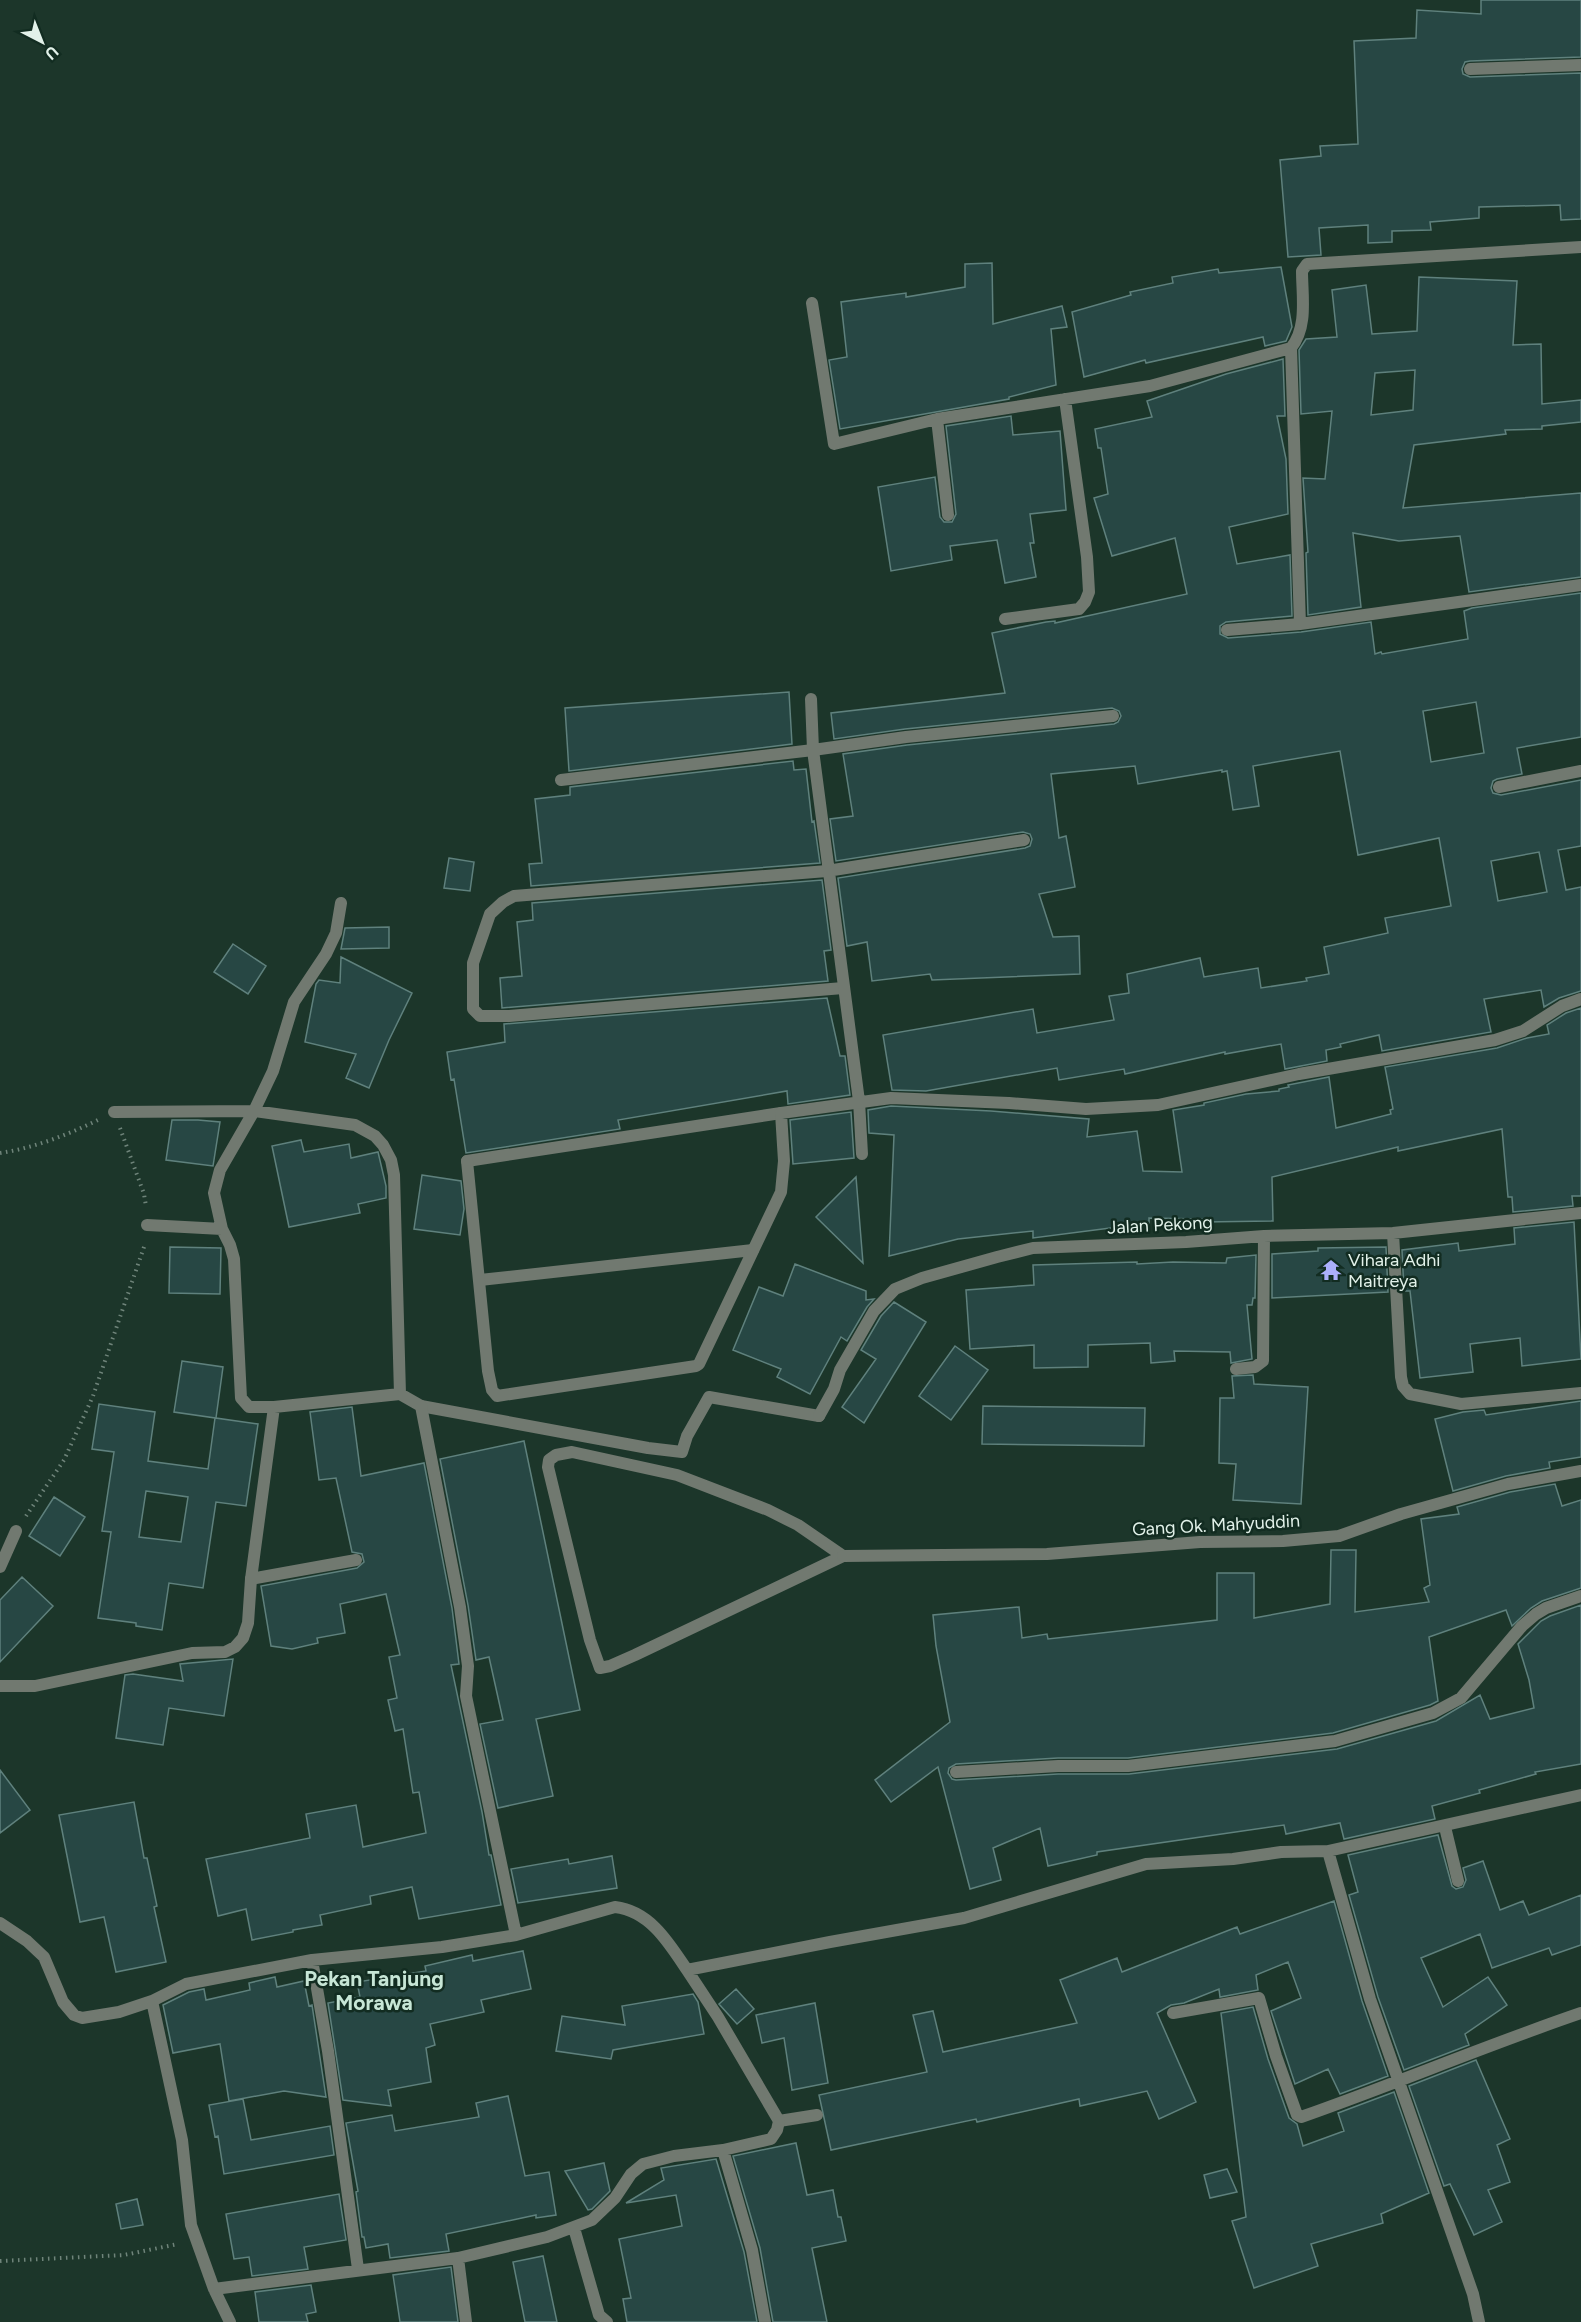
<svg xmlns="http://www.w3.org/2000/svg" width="1581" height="2322" font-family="Figtree,sans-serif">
	<rect width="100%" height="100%" fill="#1c362a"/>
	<path fill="#274744" stroke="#5f817d" stroke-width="1.5" fill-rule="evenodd" d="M 1481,0 L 1581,0 L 1581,57 L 1470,61 L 1465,62 L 1462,69 L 1463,74 L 1470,77 L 1581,73 L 1581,219 L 1561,220 L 1560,205 L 1479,207 L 1479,218 L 1430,222 L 1431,230 L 1392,231 L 1392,242 L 1368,243 L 1368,225 L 1319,228 L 1321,255 L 1288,257 L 1280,160 L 1321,156 L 1320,146 L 1358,144 L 1354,41 L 1416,38 L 1417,10 L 1481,14 Z
		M 992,263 L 993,324 L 1062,306 L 1067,327 L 1051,329 L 1056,385 L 1009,397 L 1009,399 L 840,429 L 829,360 L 847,357 L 841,302 L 906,293 L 906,297 L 965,287 L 965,264 Z
		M 1281,267 L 1292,327 L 1286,341 L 1265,346 L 1263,337 L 1146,363 L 1145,360 L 1084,377 L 1072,312 L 1131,295 L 1130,292 L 1173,283 L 1172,277 L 1218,269 L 1219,273 Z
		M 1419,277 L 1517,281 L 1513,345 L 1541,344 L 1542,404 L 1581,400 L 1581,422 L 1542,426 L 1542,429 L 1505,430 L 1506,434 L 1414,445 L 1403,508 L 1581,493 L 1581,577 L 1469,592 L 1460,536 L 1399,541 L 1353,533 L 1361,607 L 1308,615 L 1306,553 L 1308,552 L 1303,478 L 1325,479 L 1332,411 L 1301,414 L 1299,350 L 1306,339 L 1337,337 L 1332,290 L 1366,285 L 1372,334 L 1417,331 ZM 1415,370 L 1413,410 L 1371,415 L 1375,373 Z
		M 1283,359 L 1285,416 L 1277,416 L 1286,459 L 1288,514 L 1229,527 L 1237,564 L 1290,555 L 1292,616 L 1226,622 L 1220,626 L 1220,634 L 1228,638 L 1301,632 L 1371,622 L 1375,654 L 1381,652 L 1382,654 L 1468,639 L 1464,611 L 1472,608 L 1581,593 L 1581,737 L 1517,748 L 1522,774 L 1497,779 L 1493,781 L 1491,788 L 1493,793 L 1501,795 L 1581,780 L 1581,846 L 1558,850 L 1566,890 L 1581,887 L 1581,991 L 1559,998 L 1544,1007 L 1541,990 L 1484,999 L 1491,1032 L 1382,1051 L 1379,1035 L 1340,1044 L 1341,1047 L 1326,1050 L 1327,1061 L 1285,1069 L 1281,1044 L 1225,1054 L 1225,1052 L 1125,1074 L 1124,1069 L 1059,1080 L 1057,1068 L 926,1091 L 892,1090 L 883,1035 L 1033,1009 L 1037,1033 L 1114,1020 L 1109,996 L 1129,993 L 1127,974 L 1200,958 L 1204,977 L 1258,968 L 1261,988 L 1307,981 L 1306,978 L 1329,974 L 1324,947 L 1388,933 L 1385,918 L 1451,906 L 1439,838 L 1358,855 L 1340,751 L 1253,766 L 1259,806 L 1233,810 L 1227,771 L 1222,772 L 1222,770 L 1138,784 L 1135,766 L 1051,774 L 1059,838 L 1066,836 L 1075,887 L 1039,894 L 1053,937 L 1079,936 L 1080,974 L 932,980 L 930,974 L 872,981 L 867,942 L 847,946 L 838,878 L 1025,848 L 1030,846 L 1032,839 L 1030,834 L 1023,832 L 836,861 L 830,819 L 853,816 L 843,754 L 907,745 L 1114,724 L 1118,722 L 1121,716 L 1119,711 L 1112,708 L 905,729 L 834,739 L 831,713 L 1005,693 L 992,633 L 1046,622 L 1055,621 L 1055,623 L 1187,594 L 1175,538 L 1112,556 L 1094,498 L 1108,494 L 1101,448 L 1098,448 L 1095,429 L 1152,417 L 1147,401 L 1226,374 ZM 1476,702 L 1484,753 L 1431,762 L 1423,711 ZM 1539,852 L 1547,892 L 1498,901 L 1491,861 Z
		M 1011,416 L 1013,435 L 1060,431 L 1066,510 L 1030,514 L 1034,543 L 1030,543 L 1036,577 L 1005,583 L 997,540 L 950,546 L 952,560 L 891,571 L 878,487 L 935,477 L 940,517 L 944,522 L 952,522 L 956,514 L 946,426 Z
		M 789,692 L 792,744 L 569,771 L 565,708 Z
		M 793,761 L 794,770 L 806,769 L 812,822 L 814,821 L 820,863 L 531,886 L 529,864 L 542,863 L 535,799 L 570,795 L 570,787 Z
		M 449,858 L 474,862 L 470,891 L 444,888 Z
		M 822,880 L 831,950 L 824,951 L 828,981 L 502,1008 L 500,978 L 522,976 L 517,922 L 533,920 L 532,903 Z
		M 389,927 L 389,948 L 341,949 L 345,928 Z
		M 233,944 L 266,966 L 248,994 L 214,972 Z
		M 341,957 L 412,993 L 389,1040 L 369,1088 L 346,1078 L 356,1054 L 305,1042 L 316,984 L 319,980 L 340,983 Z
		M 827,998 L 840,1056 L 845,1056 L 850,1095 L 788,1104 L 787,1091 L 618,1120 L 620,1129 L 466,1153 L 454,1079 L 451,1080 L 447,1052 L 505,1042 L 504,1024 Z
		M 1581,1008 L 1581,1196 L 1572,1196 L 1573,1206 L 1513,1212 L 1512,1197 L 1508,1197 L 1502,1129 L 1398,1151 L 1398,1147 L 1272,1177 L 1273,1221 L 1203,1222 L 1202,1219 L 1149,1218 L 1149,1223 L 1033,1238 L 1033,1231 L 958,1239 L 889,1256 L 894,1135 L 869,1133 L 868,1110 L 891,1106 L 991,1111 L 1089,1119 L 1087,1137 L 1137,1131 L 1143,1171 L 1182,1172 L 1173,1110 L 1204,1105 L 1204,1103 L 1246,1094 L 1279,1091 L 1279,1089 L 1289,1087 L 1288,1085 L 1329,1077 L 1336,1128 L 1391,1114 L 1390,1110 L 1393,1109 L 1385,1067 L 1497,1048 L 1527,1038 L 1549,1034 L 1547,1025 L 1566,1013 Z
		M 851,1112 L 854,1158 L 793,1164 L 790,1120 Z
		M 172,1120 L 198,1120 L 220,1122 L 213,1166 L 166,1160 Z
		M 301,1140 L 304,1152 L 349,1144 L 351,1158 L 378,1152 L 386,1186 L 386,1198 L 358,1204 L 360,1213 L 289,1227 L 272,1146 Z
		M 422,1175 L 461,1181 L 464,1209 L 460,1235 L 414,1229 Z
		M 856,1177 L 863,1263 L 816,1217 Z
		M 1574,1222 L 1581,1359 L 1522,1366 L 1520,1338 L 1470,1344 L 1473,1372 L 1420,1378 L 1410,1291 L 1404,1291 L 1402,1250 L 1458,1243 L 1459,1251 L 1515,1244 L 1514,1228 Z
		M 170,1247 L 221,1248 L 220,1294 L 169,1293 Z
		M 1386,1247 L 1388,1292 L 1272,1298 L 1272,1254 L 1318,1251 L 1318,1248 Z
		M 1256,1255 L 1255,1298 L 1253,1298 L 1252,1305 L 1247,1305 L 1252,1359 L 1231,1363 L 1230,1352 L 1174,1351 L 1175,1361 L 1151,1363 L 1150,1343 L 1088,1345 L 1088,1367 L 1034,1368 L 1034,1345 L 970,1349 L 966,1290 L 1034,1285 L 1033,1265 L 1137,1262 L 1137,1264 L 1173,1262 L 1226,1263 L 1227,1258 Z
		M 795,1264 L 866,1291 L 866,1300 L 874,1299 L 867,1307 L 847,1341 L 841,1337 L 810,1394 L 777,1377 L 781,1369 L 733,1350 L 759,1287 L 783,1296 Z
		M 894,1302 L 926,1322 L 864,1423 L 842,1407 L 876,1359 L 861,1350 L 881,1316 Z
		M 955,1346 L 988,1370 L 951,1420 L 919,1396 Z
		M 182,1361 L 223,1367 L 216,1418 L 258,1424 L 246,1506 L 216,1502 L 203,1588 L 169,1583 L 162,1630 L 136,1626 L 136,1623 L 98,1618 L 111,1532 L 102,1531 L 114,1452 L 92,1449 L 99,1404 L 155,1412 L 148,1461 L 208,1469 L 215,1418 L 174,1412 ZM 146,1491 L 188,1497 L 181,1542 L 139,1537 Z
		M 1253,1375 L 1254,1384 L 1308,1387 L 1301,1504 L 1233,1500 L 1236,1464 L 1219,1463 L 1220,1398 L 1234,1398 L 1232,1376 Z
		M 1581,1401 L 1581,1457 L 1549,1462 L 1550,1468 L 1506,1476 L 1453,1491 L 1435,1419 L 1463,1412 L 1484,1410 L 1486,1415 Z
		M 983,1406 L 1145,1408 L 1144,1446 L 982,1444 Z
		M 352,1407 L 361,1476 L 424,1463 L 452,1608 L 459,1664 L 451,1665 L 482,1812 L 489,1855 L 491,1855 L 501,1905 L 419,1919 L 412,1887 L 370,1896 L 371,1904 L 320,1915 L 322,1925 L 293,1930 L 293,1932 L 252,1940 L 246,1909 L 218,1916 L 206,1859 L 310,1838 L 306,1814 L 356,1805 L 363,1847 L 426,1833 L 419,1792 L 413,1793 L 403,1729 L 395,1731 L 388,1700 L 397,1698 L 389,1657 L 400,1655 L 386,1594 L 340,1604 L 345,1633 L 317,1638 L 318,1643 L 292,1649 L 271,1646 L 261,1586 L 357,1568 L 364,1562 L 362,1554 L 352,1552 L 336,1478 L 319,1480 L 310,1412 Z
		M 524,1441 L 580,1710 L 536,1719 L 553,1796 L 498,1808 L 480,1724 L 503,1720 L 489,1657 L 476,1660 L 468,1605 L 440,1459 Z
		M 1555,1484 L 1562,1506 L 1581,1500 L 1581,1588 L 1542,1601 L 1531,1608 L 1512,1626 L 1506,1610 L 1429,1637 L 1438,1701 L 1430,1705 L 1333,1733 L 1128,1758 L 1058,1758 L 956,1764 L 949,1768 L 948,1773 L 952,1779 L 956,1780 L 1058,1774 L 1129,1774 L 1337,1749 L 1436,1721 L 1480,1695 L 1490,1719 L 1534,1708 L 1529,1680 L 1518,1644 L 1541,1621 L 1550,1616 L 1581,1605 L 1581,1764 L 1535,1772 L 1536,1774 L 1479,1790 L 1480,1793 L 1432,1806 L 1435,1819 L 1344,1839 L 1340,1823 L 1286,1834 L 1284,1825 L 1097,1852 L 1097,1855 L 1048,1866 L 1040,1828 L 993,1848 L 1001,1880 L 970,1889 L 938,1767 L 891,1802 L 875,1780 L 950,1722 L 936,1646 L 933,1615 L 1019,1607 L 1022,1638 L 1047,1634 L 1048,1639 L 1217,1620 L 1217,1573 L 1254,1573 L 1254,1618 L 1330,1604 L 1331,1550 L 1356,1550 L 1355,1612 L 1429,1602 L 1424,1588 L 1430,1585 L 1421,1519 L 1459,1514 L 1457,1507 L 1510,1492 Z
		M 54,1497 L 85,1517 L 60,1556 L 29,1536 Z
		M 22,1577 L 53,1606 L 0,1662 L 0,1600 Z
		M 233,1659 L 224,1716 L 169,1708 L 163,1745 L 116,1738 L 125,1675 L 133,1674 L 183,1681 L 180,1664 Z
		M 0,1770 L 30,1810 L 0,1833 Z
		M 134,1802 L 144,1858 L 147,1858 L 157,1906 L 154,1907 L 166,1962 L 116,1972 L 104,1917 L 80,1922 L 59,1815 Z
		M 1438,1835 L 1452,1886 L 1456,1889 L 1463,1887 L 1466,1880 L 1463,1868 L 1483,1861 L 1500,1910 L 1523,1901 L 1529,1915 L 1581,1895 L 1581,1945 L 1552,1955 L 1549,1948 L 1492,1968 L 1480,1934 L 1421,1958 L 1443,2007 L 1488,1977 L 1507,2005 L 1465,2034 L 1469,2045 L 1404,2070 L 1378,1997 L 1349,1895 L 1358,1892 L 1348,1855 Z
		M 612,1856 L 617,1888 L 518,1903 L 511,1869 L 568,1859 L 569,1864 Z
		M 1334,1901 L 1362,2001 L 1388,2076 L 1340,2094 L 1328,2069 L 1295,2084 L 1271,2011 L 1301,1998 L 1288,1962 L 1256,1975 L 1258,1990 L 1220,1997 L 1219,1989 L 1184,2003 L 1171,2005 L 1157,2013 L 1196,2102 L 1159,2119 L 1147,2091 L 1080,2106 L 1079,2099 L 977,2122 L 976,2119 L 831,2150 L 819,2095 L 927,2072 L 913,2015 L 933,2011 L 943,2052 L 1077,2023 L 1060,1980 L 1117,1958 L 1122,1972 L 1237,1927 L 1240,1934 Z
		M 523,1951 L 531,1989 L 481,2000 L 484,2012 L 430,2024 L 435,2045 L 426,2048 L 431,2082 L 388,2090 L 391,2106 L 343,2100 L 328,2003 L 360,1997 L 357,1982 L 426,1971 L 425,1966 L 472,1955 L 473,1961 Z
		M 275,1977 L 277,1987 L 304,1981 L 309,2006 L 312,2005 L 326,2097 L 284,2091 L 229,2101 L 220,2044 L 173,2053 L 163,2005 L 189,1992 L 204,1989 L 206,2000 L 250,1990 L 249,1983 Z
		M 736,1989 L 754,2009 L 737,2024 L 719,2004 Z
		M 693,1994 L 698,2002 L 704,2034 L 613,2050 L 611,2059 L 556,2051 L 562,2016 L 625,2025 L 622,2006 Z
		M 815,2003 L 828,2083 L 792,2090 L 784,2038 L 762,2043 L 756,2015 Z
		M 1253,2007 L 1268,2059 L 1289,2118 L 1297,2124 L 1303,2146 L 1344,2131 L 1338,2113 L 1394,2092 L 1429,2193 L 1381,2214 L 1383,2223 L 1311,2244 L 1318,2266 L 1254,2288 L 1232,2221 L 1246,2217 L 1221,2013 Z
		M 1476,2060 L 1510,2139 L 1497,2145 L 1510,2182 L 1488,2190 L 1502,2222 L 1474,2235 L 1450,2184 L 1444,2186 L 1409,2086 Z
		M 508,2096 L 525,2176 L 549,2172 L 556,2215 L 536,2218 L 536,2215 L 446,2234 L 449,2251 L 390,2258 L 388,2244 L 366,2248 L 364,2237 L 362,2237 L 356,2192 L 358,2191 L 346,2123 L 392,2115 L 395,2131 L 479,2117 L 476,2103 Z
		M 243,2099 L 251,2140 L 330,2126 L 334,2155 L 224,2174 L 218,2136 L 215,2137 L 209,2105 Z
		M 796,2143 L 807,2195 L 833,2190 L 838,2217 L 841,2217 L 846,2241 L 812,2248 L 827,2322 L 773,2322 L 760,2248 L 733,2156 Z
		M 716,2159 L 744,2252 L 757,2322 L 627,2322 L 623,2299 L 631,2298 L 619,2239 L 682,2226 L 676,2195 L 626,2203 L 664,2180 L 661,2168 Z
		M 604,2163 L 610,2191 L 592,2209 L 588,2210 L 565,2171 Z
		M 1227,2169 L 1237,2192 L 1210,2198 L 1204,2175 Z
		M 339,2194 L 346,2240 L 304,2247 L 308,2269 L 252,2276 L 249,2257 L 234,2259 L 226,2214 Z
		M 137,2199 L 143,2225 L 121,2229 L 116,2204 Z
		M 543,2256 L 557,2322 L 525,2322 L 513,2262 Z
		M 451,2267 L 458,2322 L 400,2322 L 393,2275 Z
		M 311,2285 L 316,2312 L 306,2314 L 308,2322 L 259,2322 L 255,2292 Z"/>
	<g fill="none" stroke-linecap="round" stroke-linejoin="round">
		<path stroke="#6f847a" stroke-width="4" stroke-dasharray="1.5 4.5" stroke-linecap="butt" d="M 120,1128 L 144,1194 L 146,1206
			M 0,1153 C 34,1148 67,1135 98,1120
			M 26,1516 L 64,1460 L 93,1396 L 145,1244
			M 0,2261 L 124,2255 L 178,2244"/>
		<path stroke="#717970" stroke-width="12" d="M 561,780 L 813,750
			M 827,871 L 514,896 L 503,902 L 490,914 L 473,963 L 473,1009 L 480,1016 L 509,1016 L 843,988
			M 859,1101 L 862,1154
			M 467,1161 L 781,1113
			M 480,1280 L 753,1250
			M 421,1406 L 648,1448 L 682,1452 L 687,1436 L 709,1397 L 819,1416
			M 572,1452 L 677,1475 L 768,1510 L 798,1525 L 843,1556 L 635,1655 L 610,1666 L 600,1668 L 590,1640 L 548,1467 L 549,1460 L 556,1455 Z
			M 251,1579 L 356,1560
			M 1445,1827 L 1458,1881
			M 779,2121 L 817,2115"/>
		<path stroke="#717970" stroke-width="12" d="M 1470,69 L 1581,65
			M 812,303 L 834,444 L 937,419 L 1150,386 L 1291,348 L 1300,624
			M 1291,348 C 1308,327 1302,296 1302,271 L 1307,264 L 1581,247
			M 937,419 L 948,515
			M 1005,619 L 1079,609 L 1085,602 L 1089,592 L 1087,557 L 1065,399
			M 1227,630 L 1300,624 L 1581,585
			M 811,699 L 813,750 L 859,1101
			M 813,750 L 906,737 L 1113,716
			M 1499,787 L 1581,771
			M 827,871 L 1024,840
			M 114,1112 L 254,1111 L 355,1125 L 375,1136 L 383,1145 L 391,1160 L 394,1175 L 400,1394
			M 467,1161 L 488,1371 L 492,1390 L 497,1396 L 696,1366 L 699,1364 L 781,1192 L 784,1161 L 781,1113 L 891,1098 L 1009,1103 L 1086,1109 L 1158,1105 L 1299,1074 L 1495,1040 L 1523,1031 L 1562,1006 L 1581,999
			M 147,1225 L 222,1229
			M 1393,1233 L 1401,1377 L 1403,1386 L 1410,1394 L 1461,1404 L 1581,1393
			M 1236,1369 L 1255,1367 L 1263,1361 L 1264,1236
			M 274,1407 L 249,1407 L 241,1398 L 234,1259 L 230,1245 L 222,1229 L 214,1193 L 220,1170 L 254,1111 L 273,1071 L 294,1002 L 326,954 L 336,933 L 341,903
			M 819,1416 L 834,1389 L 840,1370 L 874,1311 L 895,1289 L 922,1278 L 997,1257 L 1033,1248 L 1186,1242 L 1264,1236 L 1393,1233 L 1581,1213
			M 843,1556 L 1047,1554 L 1200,1542 L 1283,1541 L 1339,1536 L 1401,1514 L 1508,1484 L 1581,1471
			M 0,1567 L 16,1531
			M 0,1686 L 35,1686 L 192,1653 L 225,1652 L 235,1647 L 243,1638 L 248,1623 L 251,1579 L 274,1407 L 400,1394 L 421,1406 L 460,1607 L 468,1666 L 466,1696 L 516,1935
			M 956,1772 L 1058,1766 L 1128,1766 L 1335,1741 L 1433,1713 L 1461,1698 L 1522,1626 L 1536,1614 L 1546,1608 L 1581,1596
			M 1328,1851 L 1370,1999 L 1473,2294 L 1479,2322
			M 0,1923 L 27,1941 L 44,1957 L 63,2002 L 74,2015 L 82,2018 L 119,2012 L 152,2001 L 186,1984 L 312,1960 L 442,1947 L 516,1935 L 615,1907 C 650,1911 669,1943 687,1970 L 830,1942 L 964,1918 L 1146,1864 L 1233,1859 L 1281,1852 L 1328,1851 L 1581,1795
			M 312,1960 L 328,2051 L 358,2269
			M 152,2001 L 182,2140 L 191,2225 L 214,2289 L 230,2322
			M 1173,2013 L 1259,1998 L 1276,2056 L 1297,2115 L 1301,2117 C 1395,2084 1487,2045 1581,2013
			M 723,2150 L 752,2250 L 765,2322
			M 574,2228 L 599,2315 L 607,2322
			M 458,2258 L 466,2322
			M 214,2289 L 458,2258 L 547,2237 L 592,2220 L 615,2198 L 631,2174 L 643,2164 L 674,2156 L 723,2150 L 771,2139 L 777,2130 L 779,2121 L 718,2017 L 687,1970"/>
	</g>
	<defs>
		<symbol id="temple-bare" viewBox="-9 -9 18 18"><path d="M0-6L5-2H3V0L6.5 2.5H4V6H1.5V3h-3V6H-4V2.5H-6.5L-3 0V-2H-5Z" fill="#acaffb" stroke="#122c21" stroke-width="2.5" paint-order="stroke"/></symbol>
	</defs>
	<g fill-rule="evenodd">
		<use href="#temple-bare" x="1316" y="1255" width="30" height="30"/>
	</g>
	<g text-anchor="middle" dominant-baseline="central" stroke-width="5" stroke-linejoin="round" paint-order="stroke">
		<g font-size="18" fill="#e2f1e9" stroke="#122c21">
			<text transform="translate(1160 1225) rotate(-3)">Jalan Pekong</text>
			<text transform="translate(1216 1525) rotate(-3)">Gang Ok. Mahyuddin</text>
		</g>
		<g font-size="18" fill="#e2f1e9" stroke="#122c21" text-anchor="start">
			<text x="1348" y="1260">Vihara Adhi<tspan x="1348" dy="21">Maitreya</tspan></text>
		</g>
		<g font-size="21" font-weight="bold" fill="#c7e6d6" stroke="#122c21">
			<text x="374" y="1978">Pekan Tanjung<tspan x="374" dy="24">Morawa</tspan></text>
		</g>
	</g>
	<g transform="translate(42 42) rotate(138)" stroke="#122c21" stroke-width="4.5" paint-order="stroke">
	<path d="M0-4.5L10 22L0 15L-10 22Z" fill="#e2f1e9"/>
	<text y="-9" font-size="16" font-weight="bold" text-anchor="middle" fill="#e2f1e9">U</text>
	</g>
</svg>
